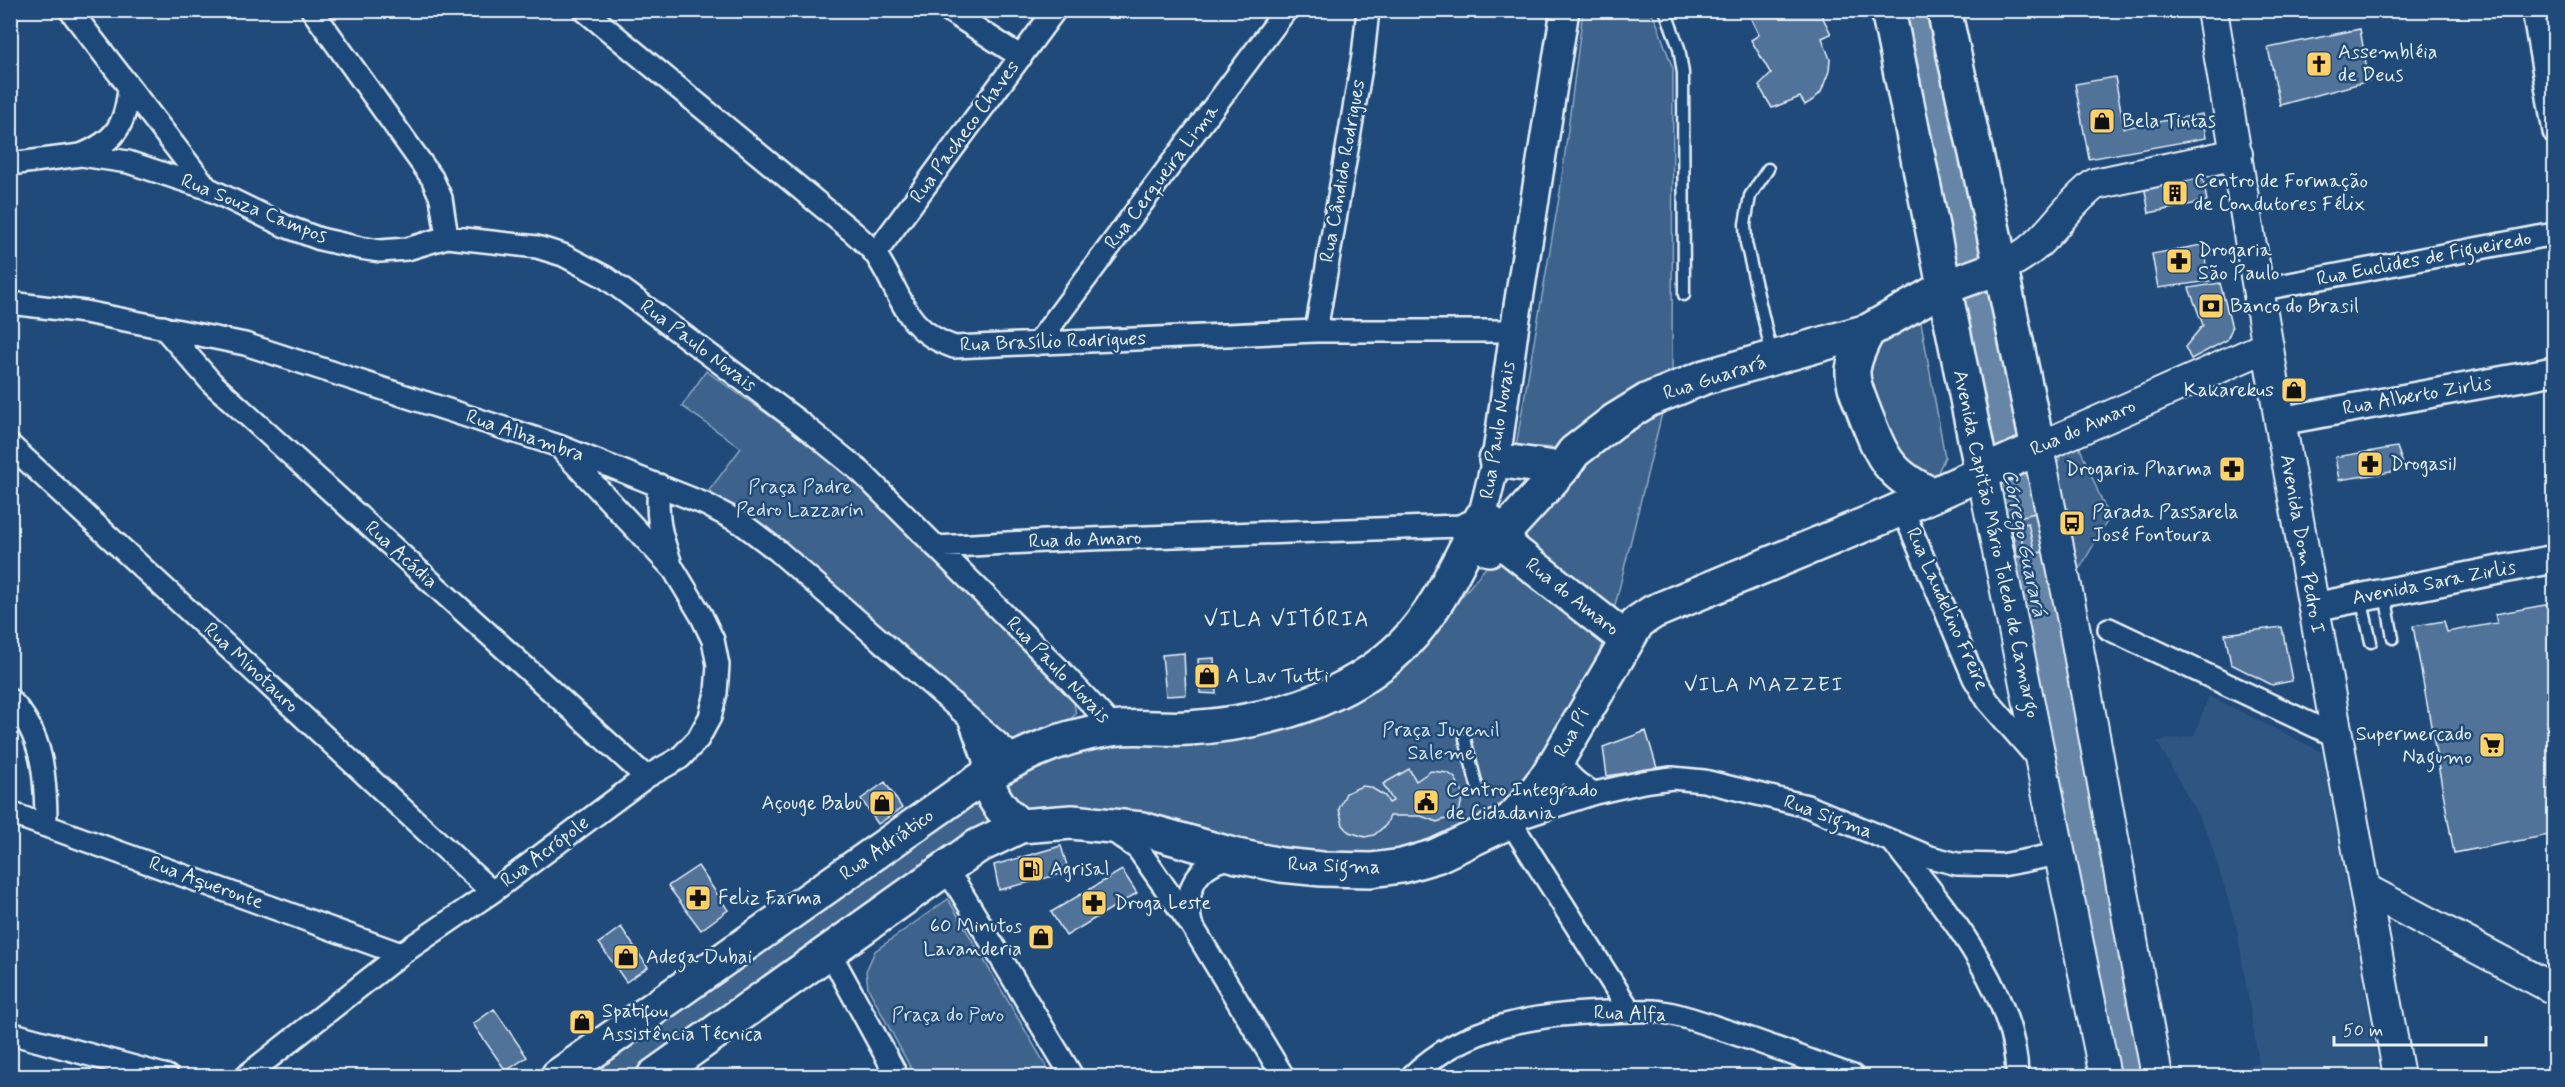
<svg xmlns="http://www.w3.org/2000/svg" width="2565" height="1087" font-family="Mynerve,sans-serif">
	<rect width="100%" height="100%" fill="#1f4a7a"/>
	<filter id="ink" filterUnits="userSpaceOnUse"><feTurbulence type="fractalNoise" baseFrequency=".0167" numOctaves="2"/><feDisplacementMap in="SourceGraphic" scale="12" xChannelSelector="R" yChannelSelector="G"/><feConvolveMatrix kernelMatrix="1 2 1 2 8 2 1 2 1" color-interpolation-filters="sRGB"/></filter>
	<g filter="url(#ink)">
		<path fill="#2e5683" d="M 2209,696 L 2322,752 L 2380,1076 L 2192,1076 L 2259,1064 L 2237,929 L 2208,834 L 2157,741 L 2194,736 Z"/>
		<path fill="#3c628c" stroke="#92aac2" stroke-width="1.5" d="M 1583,11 L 1650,11 L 1656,21 L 1673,69 L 1672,370 L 1558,448 L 1516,446 L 1560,192 Z
			M 1921,322 L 1945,457 L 1935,479 L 1907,476 L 1858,370 L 1869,349 Z
			M 706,371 L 815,448 L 891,512 L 1074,703 L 1076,714 L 1061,727 L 1014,742 L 743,514 L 708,492 L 741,448 L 682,406 Z
			M 1663,409 L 1613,614 L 1512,535 L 1599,450 Z
			M 2077,441 L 2109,518 L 2079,570 L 2057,464 L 2063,449 Z
			M 1497,554 L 1610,642 L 1540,763 L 1525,781 L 1493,810 L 1455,833 L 1399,853 L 1323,856 L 1026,810 L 1014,802 L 1004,780 L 1093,745 L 1222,738 L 1444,618 Z
			M 978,794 L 998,823 L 638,1076 L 576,1076 Z
			M 948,899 L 1052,1076 L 915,1076 L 868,988 L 866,971 L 875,951 Z"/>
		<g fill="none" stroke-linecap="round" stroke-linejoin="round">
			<path stroke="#6685a7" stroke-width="36" d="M 1914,10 L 2025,537 L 2035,604 L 2133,1076"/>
		</g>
		<path fill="#517399" stroke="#e8f1f8" stroke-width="1.5" d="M 1747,10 L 1819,10 L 1831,34 L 1822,38 L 1830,59 L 1829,71 L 1821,92 L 1813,100 L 1805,105 L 1800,97 L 1772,108 L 1759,86 L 1771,74 L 1751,40 L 1759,35 Z
			M 2360,29 L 2369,81 L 2280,105 L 2268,48 Z
			M 2115,77 L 2124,128 L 2202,114 L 2206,138 L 2089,159 L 2075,84 Z
			M 2202,173 L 2207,201 L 2149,213 L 2144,185 Z
			M 2207,244 L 2212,255 L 2205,256 L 2206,267 L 2213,269 L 2218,280 L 2158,288 L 2152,254 Z
			M 2220,283 L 2232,328 L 2227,340 L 2191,359 L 2185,347 L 2203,325 L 2189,288 Z
			M 2397,447 L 2405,470 L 2339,480 L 2335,457 Z
			M 2035,513 L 2043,552 L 2035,553 L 2028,523 L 2019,525 L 2025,556 L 2017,557 L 2010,519 Z
			M 2551,604 L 2552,613 L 2554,612 L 2554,834 L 2454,853 L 2413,626 L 2444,621 L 2447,632 L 2497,623 L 2495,614 Z
			M 2282,627 L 2292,681 L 2272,685 L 2231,664 L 2225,634 Z
			M 1184,653 L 1186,695 L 1166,696 L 1162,655 Z
			M 1214,658 L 1216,694 L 1200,693 L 1198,659 Z
			M 1646,731 L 1657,768 L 1607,776 L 1603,747 Z
			M 1409,769 L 1416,781 L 1431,771 L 1448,773 L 1455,778 L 1463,793 L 1460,809 L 1454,816 L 1437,822 L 1421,816 L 1390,816 L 1386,825 L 1374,835 L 1365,837 L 1349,832 L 1343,825 L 1339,809 L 1346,793 L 1362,786 L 1370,787 L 1385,796 L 1389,803 L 1393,801 L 1383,784 Z
			M 885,782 L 902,808 L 878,824 L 861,799 Z
			M 1061,846 L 1069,872 L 999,890 L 994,865 Z
			M 698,866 L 728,910 L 701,930 L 668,886 Z
			M 1122,870 L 1137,893 L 1066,936 L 1051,912 Z
			M 621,927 L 648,967 L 626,982 L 599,943 Z
			M 494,1009 L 527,1057 L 506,1071 L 473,1024 Z"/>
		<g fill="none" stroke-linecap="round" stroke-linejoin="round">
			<defs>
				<path id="service" d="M 1665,10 L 1679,48 L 1683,73 L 1684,295
					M 1768,169 L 1750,196 L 1745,224 L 1746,243 L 1772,355
					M 2385,594 L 2393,638
					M 2361,598 L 2371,642
					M 1465,739 L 1477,786"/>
				<path id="minor" d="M 70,10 L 207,188
					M 312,10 L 432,178 L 441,198 L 447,237
					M 584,10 L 853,232 C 861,239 870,247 876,255 C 903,295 902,329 954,347 L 1316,331 L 1514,331
					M 948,10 L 1021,57
					M 2533,10 L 2554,132
					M 81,155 C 116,141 126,124 129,87
					M 10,164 L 81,155 L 128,162 L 207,188 L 285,226 L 320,239 L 360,248 L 380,251 L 407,249 L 447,237 L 537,247 L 563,255 L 605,277 L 639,302 L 798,421 L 861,472 L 1058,668 L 1114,728
					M 875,254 L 1055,10
					M 2258,290 L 2554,234
					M 10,303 L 85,312 L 245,344 L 559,446 L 705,504 L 741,523 L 778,551 L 1015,758
					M 163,327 L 212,383 L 646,777
					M 1316,331 L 1363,56 L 1368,10
					M 1037,344 L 1286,10
					M 10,445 L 492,892
					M 659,485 C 656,516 660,533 670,561
					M 1902,508 L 1974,678 L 1988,701 L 2040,761
					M 936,547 L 1063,540 L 1459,526 L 1482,517
					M 2109,629 L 2336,736
					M 10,700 C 44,734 46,780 46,826
					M 970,721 L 983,757 L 987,776
					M 1558,759 C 1568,776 1577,785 1595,793
					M 10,813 L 401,954
					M 1109,828 L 1138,849 L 1189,922
					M 1893,842 C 1944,907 2016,991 2017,1076
					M 1235,857 C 1197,862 1183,889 1191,924 L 1283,1076
					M 944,869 L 958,887 L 1072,1076
					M 829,951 L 897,1076
					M 1630,1011 L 1510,821 L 1595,793 L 1643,782 L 1672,778 L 1704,781 L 1807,806 L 1930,857 L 1957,864 L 2002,865 L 2059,854
					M 10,1033 L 167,1076
					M 246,1076 L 401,954 L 492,892 L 646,777 L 680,758 L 698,739 L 710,717 L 716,693 L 718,665 L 713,640 L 701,615 L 674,570 L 563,451
					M 1412,1076 C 1465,1025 1537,1014 1607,1012 C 1625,1012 1644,1009 1662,1012 C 1683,1015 1704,1023 1724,1030 C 1767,1044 1810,1061 1853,1076"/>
				<path id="tertiary" d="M 2280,421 L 2554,371
					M 1482,517 L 1496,460 L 1514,331 L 1565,10
					M 2314,607 L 2554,559"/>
				<path id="secondary" d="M 2212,10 L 2280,421 L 2399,1076
					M 2000,267 C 2047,249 2058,212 2095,184 L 2237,154
					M 1982,473 L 2105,1076
					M 2365,889 L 2554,989
					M 2157,1076 L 2073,621 L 2038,448 L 2268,346"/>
				<path id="primary" d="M 1888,10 L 1982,473
					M 1868,331 C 1861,344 1855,356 1853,370 C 1852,385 1860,400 1865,414 C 1882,457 1888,475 1933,495
					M 1496,460 L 1562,469
					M 1489,549 L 1562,469 L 1574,452 L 1614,421 L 1648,400 L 1705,377 L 1868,331 L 1943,288 L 2000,267
					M 987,776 C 991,799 1002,811 1020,826
					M 558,1076 L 963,791 C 1011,759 1054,737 1112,729 C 1137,725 1164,730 1189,728 C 1267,723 1348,700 1404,644 C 1439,609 1459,559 1482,517 L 1505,533 L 1511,549 L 1627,640
					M 654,1076 L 976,847 L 1020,826 L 1072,822 L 1142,829 L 1237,856 L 1281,865 L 1322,869 L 1371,870 L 1402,866 L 1436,856 L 1510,821 L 1524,806 L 1549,774 L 1638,622 L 1653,612 L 1883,517 L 2038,448 L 1995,239 L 1944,10"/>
			</defs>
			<use href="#service" stroke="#e8f1f8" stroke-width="15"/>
			<use href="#minor" stroke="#e8f1f8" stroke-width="26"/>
			<use href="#tertiary" stroke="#e8f1f8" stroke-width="32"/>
			<use href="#secondary" stroke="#e8f1f8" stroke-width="34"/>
			<use href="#primary" stroke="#e8f1f8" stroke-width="38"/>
			<use href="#service" stroke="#1f4a7a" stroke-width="10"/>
			<use href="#minor" stroke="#1f4a7a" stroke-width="21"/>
			<use href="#tertiary" stroke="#1f4a7a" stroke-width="27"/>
			<use href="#secondary" stroke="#1f4a7a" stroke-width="30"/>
			<use href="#primary" stroke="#1f4a7a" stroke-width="33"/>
		</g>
	</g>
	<defs>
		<symbol id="church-square" viewBox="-11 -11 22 22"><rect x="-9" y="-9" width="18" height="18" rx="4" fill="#ffd166" stroke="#1f4a7a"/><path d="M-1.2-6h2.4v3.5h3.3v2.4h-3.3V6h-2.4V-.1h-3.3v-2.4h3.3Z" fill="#111"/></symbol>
		<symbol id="shop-square" viewBox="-11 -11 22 22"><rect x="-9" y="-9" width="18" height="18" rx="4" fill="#ffd166" stroke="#1f4a7a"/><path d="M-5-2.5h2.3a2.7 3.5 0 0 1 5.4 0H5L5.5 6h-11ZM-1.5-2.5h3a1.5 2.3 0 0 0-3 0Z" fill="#111"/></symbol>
		<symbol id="building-square" viewBox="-11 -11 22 22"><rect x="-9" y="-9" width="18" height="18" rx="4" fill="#ffd166" stroke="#1f4a7a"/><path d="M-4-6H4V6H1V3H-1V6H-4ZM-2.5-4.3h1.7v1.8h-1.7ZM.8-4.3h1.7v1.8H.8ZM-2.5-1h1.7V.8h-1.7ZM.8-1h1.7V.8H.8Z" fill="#111"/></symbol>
		<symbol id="pharmacy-square" viewBox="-11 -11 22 22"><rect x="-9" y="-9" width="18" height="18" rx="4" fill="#ffd166" stroke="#1f4a7a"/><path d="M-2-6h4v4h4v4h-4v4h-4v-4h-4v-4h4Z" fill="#111"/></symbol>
		<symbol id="bank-square" viewBox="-11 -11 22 22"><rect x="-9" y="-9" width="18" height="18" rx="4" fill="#ffd166" stroke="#1f4a7a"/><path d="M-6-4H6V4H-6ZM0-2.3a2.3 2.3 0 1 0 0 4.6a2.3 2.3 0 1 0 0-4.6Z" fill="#111"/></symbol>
		<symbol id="bus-square" viewBox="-11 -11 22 22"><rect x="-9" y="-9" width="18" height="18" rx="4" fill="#ffd166" stroke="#1f4a7a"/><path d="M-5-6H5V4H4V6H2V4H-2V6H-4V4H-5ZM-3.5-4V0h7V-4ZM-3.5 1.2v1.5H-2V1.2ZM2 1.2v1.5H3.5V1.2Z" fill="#111"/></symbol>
		<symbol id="supermarket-square" viewBox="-11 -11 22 22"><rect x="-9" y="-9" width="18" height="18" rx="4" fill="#ffd166" stroke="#1f4a7a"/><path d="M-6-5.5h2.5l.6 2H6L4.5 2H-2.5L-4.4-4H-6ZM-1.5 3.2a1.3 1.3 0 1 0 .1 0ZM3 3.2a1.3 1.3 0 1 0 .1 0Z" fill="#111"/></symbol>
		<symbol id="civic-square" viewBox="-11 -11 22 22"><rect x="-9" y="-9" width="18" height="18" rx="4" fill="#ffd166" stroke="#1f4a7a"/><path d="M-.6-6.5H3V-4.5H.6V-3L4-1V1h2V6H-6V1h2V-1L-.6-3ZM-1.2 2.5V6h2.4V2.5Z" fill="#111"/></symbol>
		<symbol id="fuel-square" viewBox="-11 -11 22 22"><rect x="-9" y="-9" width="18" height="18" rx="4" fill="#ffd166" stroke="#1f4a7a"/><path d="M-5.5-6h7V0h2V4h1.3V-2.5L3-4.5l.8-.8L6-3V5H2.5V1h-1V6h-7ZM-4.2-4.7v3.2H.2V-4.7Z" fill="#111"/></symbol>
	</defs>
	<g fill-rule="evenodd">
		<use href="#church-square" x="2304" y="49" width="30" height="30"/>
		<use href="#shop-square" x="2087" y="106" width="30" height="30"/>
		<use href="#building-square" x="2160" y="178" width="30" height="30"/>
		<use href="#pharmacy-square" x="2164" y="246" width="30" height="30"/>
		<use href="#bank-square" x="2196" y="291" width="30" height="30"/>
		<use href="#shop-square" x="2279" y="375" width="30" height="30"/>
		<use href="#pharmacy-square" x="2355" y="449" width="30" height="30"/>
		<use href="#pharmacy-square" x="2217" y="454" width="30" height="30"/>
		<use href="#bus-square" x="2057" y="508" width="30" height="30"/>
		<use href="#shop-square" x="1192" y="661" width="30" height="30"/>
		<use href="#supermarket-square" x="2477" y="730" width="30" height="30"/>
		<use href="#civic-square" x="1411" y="787" width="30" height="30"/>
		<use href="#shop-square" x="867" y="788" width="30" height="30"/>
		<use href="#fuel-square" x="1016" y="854" width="30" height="30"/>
		<use href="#pharmacy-square" x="683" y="883" width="30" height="30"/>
		<use href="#pharmacy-square" x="1079" y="888" width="30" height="30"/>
		<use href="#shop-square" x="1026" y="922" width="30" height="30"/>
		<use href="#shop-square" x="611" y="942" width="30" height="30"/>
		<use href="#shop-square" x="567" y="1007" width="30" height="30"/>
	</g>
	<g text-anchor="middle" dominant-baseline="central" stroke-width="5" stroke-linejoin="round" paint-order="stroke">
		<g font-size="20" fill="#e8f1f8" stroke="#1f4a7a" text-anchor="start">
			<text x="2338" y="52">Assembléia<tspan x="2338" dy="23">de Deus</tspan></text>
			<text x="2122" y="121">Bela Tintas</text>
			<text x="2194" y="181">Centro de Formação<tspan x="2194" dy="23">de Condutores Félix</tspan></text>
			<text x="2198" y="250">Drogaria<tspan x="2198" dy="23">São Paulo</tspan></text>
			<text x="2230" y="306">Banco do Brasil</text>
			<text x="2274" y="390" text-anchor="end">Kakarekus</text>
			<text x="2390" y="464">Drogasil</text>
			<text x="2212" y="469" text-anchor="end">Drogaria Pharma</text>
			<text x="2092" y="512">Parada Passarela<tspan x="2092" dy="23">José Fontoura</tspan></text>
			<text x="1226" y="676">A Lav Tutti</text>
			<text x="2472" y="734" text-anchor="end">Supermercado<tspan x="2472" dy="23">Nagumo</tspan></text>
			<text x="1446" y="790">Centro Integrado<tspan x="1446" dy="23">de Cidadania</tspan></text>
			<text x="862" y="803" text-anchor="end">Açouge Babu</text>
			<text x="1050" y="869">Agrisal</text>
			<text x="718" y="898">Feliz Farma</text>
			<text x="1114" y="903">Droga Leste</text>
			<text x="1022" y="926" text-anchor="end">60 Minutos<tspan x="1022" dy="23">Lavanderia</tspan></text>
			<text x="646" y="957">Adega Dubai</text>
			<text x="602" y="1011">Spatifou<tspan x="602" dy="23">Assistência Técnica</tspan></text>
		</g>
		<g font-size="20" fill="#e8f1f8" stroke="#1f4a7a">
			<text transform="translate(965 132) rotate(-54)">Rua Pacheco Chaves</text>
			<text transform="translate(1343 171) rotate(-80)">Rua Cândido Rodrigues</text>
			<text transform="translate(1162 177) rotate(-53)">Rua Cerqueira Lima</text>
			<text transform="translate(254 209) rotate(22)">Rua Souza Campos</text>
			<text transform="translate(2424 259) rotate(-11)">Rua Euclides de Figueiredo</text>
			<text transform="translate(1053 342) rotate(-2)">Rua Brasílio Rodrigues</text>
			<text transform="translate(698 346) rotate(37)">Rua Paulo Novais</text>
			<text transform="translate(1715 378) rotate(-18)">Rua Guarará</text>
			<text transform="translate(2417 396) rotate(-10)">Rua Alberto Zirlis</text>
			<text transform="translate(2083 428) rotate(-24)">Rua do Amaro</text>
			<text transform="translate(1498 430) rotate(-81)">Rua Paulo Novais</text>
			<text transform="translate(525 436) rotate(19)">Rua Alhambra</text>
			<text transform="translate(1085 540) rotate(-2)">Rua do Amaro</text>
			<text transform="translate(1996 544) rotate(78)">Avenida Capitão Mário Toledo de Camargo</text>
			<text transform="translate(2302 544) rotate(80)">Avenida Dom Pedro I</text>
			<text transform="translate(401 555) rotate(42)">Rua Acádia</text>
			<text transform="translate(2434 583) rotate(-11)">Avenida Sara Zirlis</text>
			<text transform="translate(1572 597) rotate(38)">Rua do Amaro</text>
			<text transform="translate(1947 609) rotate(66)">Rua Laudelino Freire</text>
			<text transform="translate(251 668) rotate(43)">Rua Minotauro</text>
			<text transform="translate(1058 670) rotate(46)">Rua Paulo Novais</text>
			<text transform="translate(1572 733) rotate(-61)">Rua Pi</text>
			<text transform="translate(1828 817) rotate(20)">Rua Sigma</text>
			<text transform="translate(887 845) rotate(-35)">Rua Adriático</text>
			<text transform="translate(545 852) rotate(-37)">Rua Acrópole</text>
			<text transform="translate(1334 866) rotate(2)">Rua Sigma</text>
			<text transform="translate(206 883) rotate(20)">Rua Aqueronte</text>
			<text transform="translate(1630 1014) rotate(2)">Rua Alfa</text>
		</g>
		<g font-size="20" fill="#d7e3ed" stroke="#1f4a7a">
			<text x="800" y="487">Praça Padre<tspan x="800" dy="23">Pedro Lazzarin</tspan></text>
			<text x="1441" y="730">Praça Juvenil<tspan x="1441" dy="23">Saleme</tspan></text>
			<text x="948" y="1015">Praça do Povo</text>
		</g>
		<g font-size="21" font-style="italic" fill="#d4e1ec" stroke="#1f4a7a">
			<text transform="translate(2024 543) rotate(78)">Córrego Guarará</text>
		</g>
		<g font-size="21" letter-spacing="1.5" fill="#e8f1f8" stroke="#1f4a7a">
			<text x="1764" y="685">VILA MAZZEI</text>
		</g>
		<g font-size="22" letter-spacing="1.5" fill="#e8f1f8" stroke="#1f4a7a">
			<text x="1287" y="620">VILA VITÓRIA</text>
		</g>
	</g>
	<rect width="2565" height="1087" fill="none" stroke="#1f4a7a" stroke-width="36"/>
	<rect x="18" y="18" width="2529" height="1051" fill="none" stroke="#e8f1f8" stroke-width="2" filter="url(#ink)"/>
	<path d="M2334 1036v9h152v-9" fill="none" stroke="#e8f1f8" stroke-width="3"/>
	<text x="2343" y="1036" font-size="18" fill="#e8f1f8" stroke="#1f4a7a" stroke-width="4.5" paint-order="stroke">50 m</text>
</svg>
